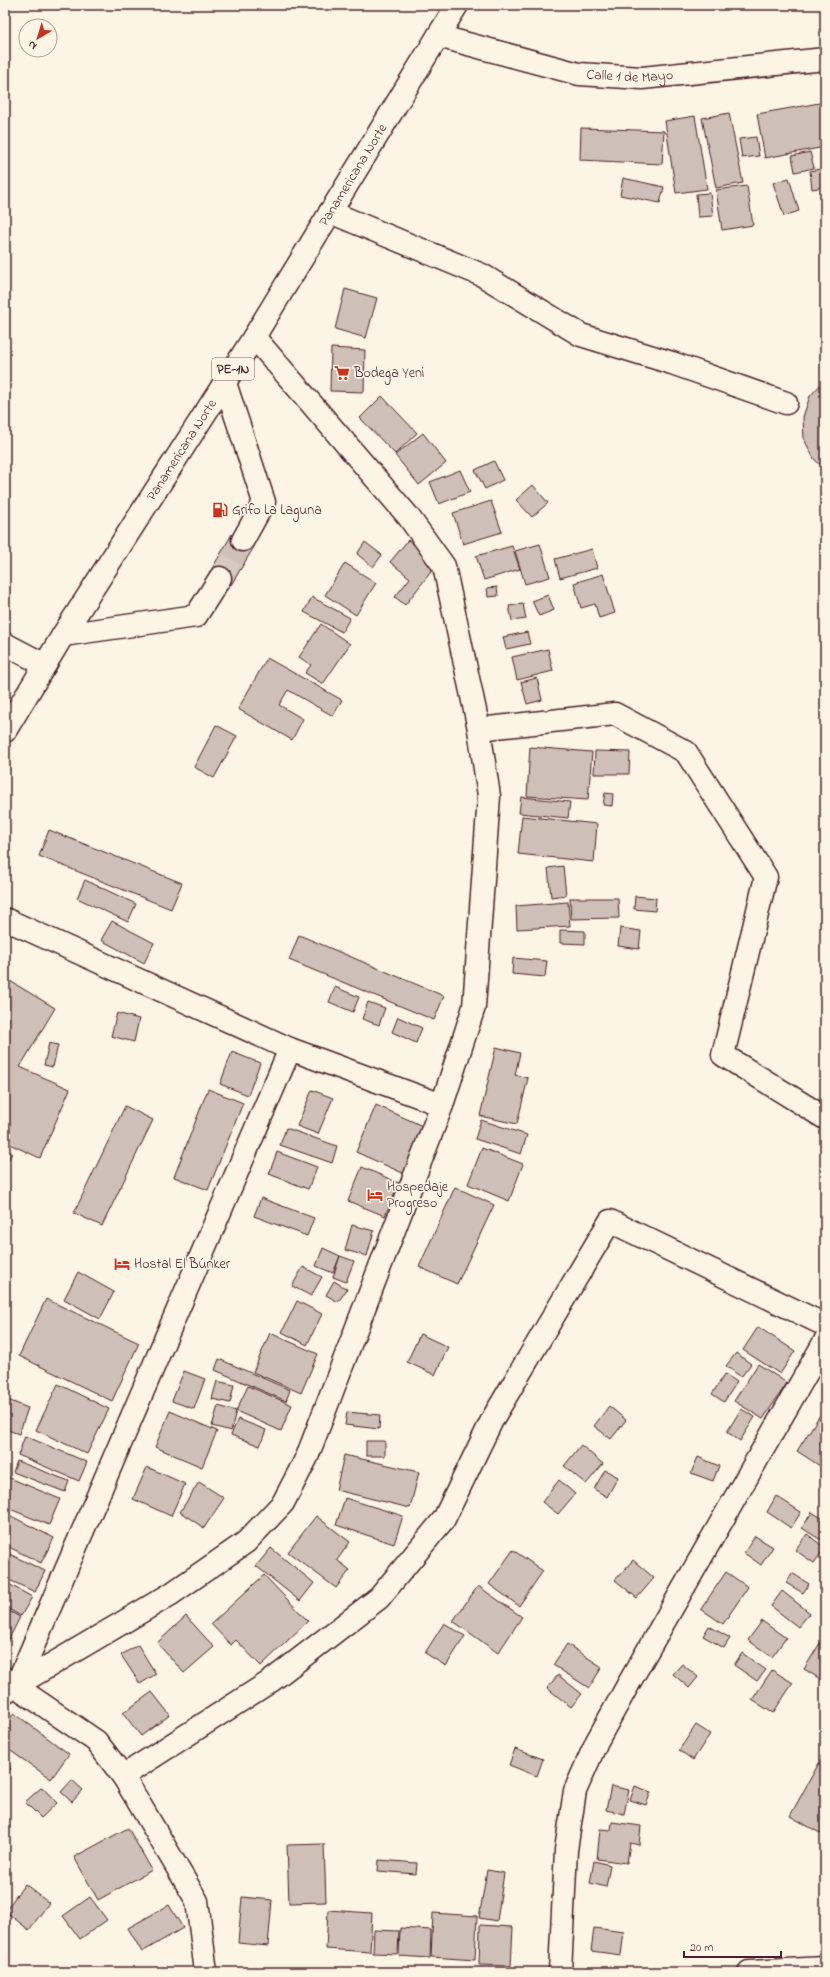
<svg xmlns="http://www.w3.org/2000/svg" width="830" height="1977" font-family="'Indie Flower',sans-serif">
	<rect width="100%" height="100%" fill="#fcf5e5"/>
	<filter id="ink" filterUnits="userSpaceOnUse"><feTurbulence type="fractalNoise" baseFrequency=".025" numOctaves="2"/><feDisplacementMap in="SourceGraphic" scale="8" xChannelSelector="R" yChannelSelector="G"/><feConvolveMatrix kernelMatrix="1 2 1 2 8 2 1 2 1" color-interpolation-filters="sRGB"/></filter>
	<g filter="url(#ink)">
		<path fill="#cfc0b7" stroke="#4a1f2b" d="M 825,102 L 825,147 L 765,158 L 757,114 Z
			M 729,113 L 743,183 L 716,188 L 702,118 Z
			M 695,116 L 707,189 L 676,193 L 665,121 Z
			M 581,128 L 664,131 L 662,164 L 580,160 Z
			M 756,137 L 759,156 L 742,158 L 739,139 Z
			M 810,152 L 814,168 L 795,172 L 792,156 Z
			M 825,168 L 825,187 L 812,189 L 810,171 Z
			M 623,178 L 664,187 L 660,203 L 620,195 Z
			M 789,178 L 799,211 L 784,216 L 773,183 Z
			M 747,186 L 753,225 L 722,230 L 716,190 Z
			M 710,193 L 713,216 L 698,217 L 696,194 Z
			M 345,289 L 377,298 L 366,338 L 335,329 Z
			M 331,348 L 365,350 L 364,392 L 330,391 Z
			M 825,380 L 825,469 L 814,459 L 804,439 L 803,417 L 810,396 Z
			M 382,396 L 417,433 L 395,454 L 360,418 Z
			M 423,433 L 446,463 L 419,485 L 395,455 Z
			M 494,461 L 503,480 L 485,489 L 475,470 Z
			M 460,470 L 470,492 L 439,504 L 430,482 Z
			M 533,485 L 548,503 L 532,517 L 516,500 Z
			M 491,501 L 502,532 L 463,544 L 453,513 Z
			M 232,534 L 254,547 L 231,585 L 210,572 Z
			M 408,540 L 438,563 L 405,605 L 395,597 L 410,578 L 390,562 Z
			M 365,542 L 382,555 L 373,567 L 357,554 Z
			M 540,544 L 550,577 L 525,584 L 515,551 Z
			M 512,546 L 520,569 L 484,580 L 476,556 Z
			M 592,549 L 597,568 L 560,578 L 555,559 Z
			M 345,563 L 376,583 L 356,615 L 325,595 Z
			M 603,574 L 615,613 L 599,618 L 595,604 L 581,608 L 574,583 Z
			M 497,587 L 498,596 L 488,597 L 487,588 Z
			M 548,595 L 554,610 L 539,616 L 532,601 Z
			M 312,597 L 350,618 L 342,632 L 304,612 Z
			M 523,604 L 526,619 L 512,621 L 509,606 Z
			M 321,624 L 350,644 L 323,684 L 305,673 L 311,665 L 299,657 Z
			M 527,632 L 530,644 L 506,649 L 503,637 Z
			M 548,649 L 553,671 L 517,680 L 512,657 Z
			M 267,658 L 342,700 L 333,716 L 288,690 L 279,705 L 303,719 L 292,740 L 238,709 Z
			M 537,678 L 542,700 L 527,704 L 521,682 Z
			M 216,725 L 237,736 L 214,778 L 194,767 Z
			M 530,747 L 592,752 L 588,800 L 527,796 Z
			M 595,751 L 630,752 L 629,774 L 594,774 Z
			M 605,793 L 613,794 L 612,806 L 603,805 Z
			M 521,797 L 570,802 L 568,818 L 519,813 Z
			M 522,816 L 597,824 L 594,862 L 518,854 Z
			M 49,830 L 182,883 L 171,909 L 39,856 Z
			M 563,866 L 566,895 L 551,897 L 548,868 Z
			M 85,880 L 136,904 L 128,922 L 77,898 Z
			M 635,896 L 656,898 L 655,911 L 634,909 Z
			M 570,898 L 618,898 L 619,918 L 571,919 Z
			M 568,902 L 570,926 L 517,929 L 516,906 Z
			M 112,921 L 154,943 L 144,963 L 101,940 Z
			M 620,928 L 641,931 L 639,949 L 618,946 Z
			M 560,930 L 585,931 L 585,944 L 560,943 Z
			M 299,935 L 444,996 L 434,1020 L 289,960 Z
			M 513,958 L 547,961 L 545,977 L 512,974 Z
			M 5,978 L 55,1008 L 20,1067 L 70,1089 L 40,1158 L 5,1142 Z
			M 335,987 L 359,997 L 353,1012 L 329,1002 Z
			M 368,1002 L 385,1008 L 379,1025 L 362,1019 Z
			M 117,1013 L 139,1019 L 134,1042 L 111,1036 Z
			M 398,1017 L 422,1028 L 416,1043 L 392,1032 Z
			M 49,1043 L 58,1045 L 53,1067 L 44,1065 Z
			M 496,1047 L 520,1053 L 515,1075 L 528,1078 L 517,1124 L 480,1116 Z
			M 232,1052 L 260,1063 L 248,1095 L 220,1084 Z
			M 208,1089 L 243,1103 L 208,1190 L 174,1177 Z
			M 312,1090 L 333,1098 L 318,1134 L 297,1126 Z
			M 376,1105 L 427,1128 L 407,1175 L 356,1152 Z
			M 125,1106 L 153,1120 L 102,1226 L 74,1213 Z
			M 481,1120 L 527,1135 L 521,1154 L 475,1139 Z
			M 286,1128 L 337,1146 L 332,1163 L 280,1145 Z
			M 482,1148 L 523,1164 L 509,1201 L 468,1184 Z
			M 5,1149 L 12,1153 L 5,1166 Z
			M 277,1152 L 317,1167 L 308,1189 L 269,1174 Z
			M 362,1167 L 399,1183 L 385,1216 L 348,1201 Z
			M 455,1187 L 494,1205 L 457,1284 L 419,1267 Z
			M 261,1198 L 314,1218 L 307,1236 L 254,1216 Z
			M 352,1225 L 374,1231 L 367,1256 L 345,1250 Z
			M 323,1248 L 340,1256 L 333,1273 L 316,1266 Z
			M 340,1256 L 354,1261 L 346,1282 L 333,1277 Z
			M 303,1267 L 322,1277 L 311,1296 L 292,1286 Z
			M 78,1272 L 114,1292 L 100,1319 L 64,1299 Z
			M 334,1281 L 347,1289 L 338,1302 L 326,1295 Z
			M 46,1299 L 139,1343 L 112,1401 L 19,1356 Z
			M 297,1301 L 322,1314 L 307,1345 L 282,1332 Z
			M 758,1327 L 795,1351 L 780,1374 L 743,1350 Z
			M 270,1333 L 318,1354 L 301,1393 L 253,1372 Z
			M 420,1334 L 448,1347 L 435,1375 L 407,1362 Z
			M 736,1353 L 751,1364 L 741,1377 L 726,1366 Z
			M 219,1359 L 290,1390 L 286,1401 L 215,1370 Z
			M 758,1364 L 787,1383 L 763,1419 L 734,1401 Z
			M 184,1371 L 205,1379 L 194,1409 L 172,1401 Z
			M 725,1374 L 737,1382 L 724,1402 L 712,1394 Z
			M 217,1381 L 234,1385 L 230,1403 L 212,1399 Z
			M 58,1384 L 109,1409 L 87,1454 L 36,1430 Z
			M 248,1386 L 292,1405 L 281,1431 L 236,1411 Z
			M 8,1400 L 28,1408 L 19,1434 L 5,1429 L 5,1408 Z
			M 218,1406 L 236,1411 L 231,1431 L 212,1426 Z
			M 609,1406 L 626,1420 L 611,1439 L 594,1426 Z
			M 825,1407 L 825,1464 L 823,1468 L 797,1451 Z
			M 741,1409 L 755,1417 L 740,1441 L 727,1432 Z
			M 170,1411 L 217,1431 L 202,1467 L 155,1447 Z
			M 347,1412 L 380,1415 L 379,1429 L 345,1425 Z
			M 238,1419 L 266,1430 L 260,1446 L 231,1435 Z
			M 25,1436 L 87,1462 L 79,1481 L 18,1455 Z
			M 366,1441 L 385,1441 L 385,1456 L 366,1456 Z
			M 581,1445 L 603,1464 L 586,1484 L 564,1466 Z
			M 344,1455 L 419,1472 L 410,1508 L 336,1490 Z
			M 698,1457 L 719,1466 L 713,1481 L 691,1473 Z
			M 17,1461 L 69,1481 L 65,1492 L 13,1472 Z
			M 147,1467 L 185,1484 L 171,1516 L 133,1499 Z
			M 605,1470 L 618,1477 L 607,1497 L 594,1489 Z
			M 5,1476 L 60,1499 L 49,1525 L 5,1507 Z
			M 559,1480 L 575,1494 L 558,1514 L 542,1502 Z
			M 199,1482 L 224,1498 L 204,1528 L 180,1512 Z
			M 776,1496 L 801,1512 L 791,1528 L 767,1512 Z
			M 345,1498 L 403,1516 L 394,1544 L 336,1525 Z
			M 812,1512 L 825,1520 L 825,1534 L 821,1540 L 802,1528 Z
			M 9,1515 L 54,1538 L 41,1563 L 5,1545 L 5,1523 Z
			M 316,1516 L 350,1542 L 337,1560 L 350,1570 L 336,1588 L 288,1552 Z
			M 807,1534 L 825,1548 L 814,1563 L 795,1550 Z
			M 755,1536 L 773,1547 L 761,1565 L 744,1553 Z
			M 271,1548 L 314,1583 L 300,1601 L 256,1566 Z
			M 513,1550 L 543,1571 L 519,1606 L 489,1584 Z
			M 5,1552 L 45,1571 L 35,1592 L 5,1578 Z
			M 633,1560 L 654,1578 L 637,1598 L 615,1580 Z
			M 726,1572 L 748,1587 L 723,1624 L 701,1609 Z
			M 792,1573 L 809,1584 L 803,1593 L 786,1583 Z
			M 264,1575 L 308,1621 L 261,1666 L 236,1640 L 231,1645 L 211,1624 Z
			M 5,1582 L 32,1597 L 21,1616 L 5,1607 Z
			M 478,1586 L 522,1617 L 498,1653 L 453,1621 Z
			M 782,1591 L 810,1613 L 798,1627 L 771,1606 Z
			M 5,1609 L 20,1617 L 5,1647 Z
			M 186,1616 L 214,1647 L 184,1673 L 157,1643 Z
			M 762,1621 L 786,1638 L 772,1657 L 748,1640 Z
			M 444,1623 L 465,1636 L 446,1666 L 425,1653 Z
			M 709,1626 L 730,1638 L 724,1648 L 703,1636 Z
			M 825,1635 L 825,1682 L 804,1669 Z
			M 567,1644 L 602,1667 L 589,1688 L 553,1665 Z
			M 138,1645 L 156,1674 L 140,1684 L 121,1655 Z
			M 742,1653 L 766,1670 L 757,1681 L 734,1665 Z
			M 682,1664 L 698,1677 L 689,1688 L 673,1674 Z
			M 772,1670 L 793,1683 L 773,1713 L 752,1700 Z
			M 558,1675 L 582,1694 L 571,1707 L 547,1688 Z
			M 152,1692 L 170,1715 L 141,1736 L 123,1713 Z
			M 14,1713 L 69,1754 L 51,1779 L 5,1747 L 5,1725 Z
			M 696,1725 L 710,1734 L 693,1760 L 679,1750 Z
			M 515,1749 L 543,1759 L 537,1776 L 509,1765 Z
			M 5,1760 L 11,1769 L 5,1773 Z
			M 819,1763 L 825,1767 L 825,1836 L 790,1816 Z
			M 72,1780 L 83,1790 L 72,1802 L 61,1792 Z
			M 611,1786 L 629,1790 L 624,1814 L 606,1810 Z
			M 635,1786 L 651,1792 L 646,1805 L 630,1800 Z
			M 42,1787 L 57,1803 L 41,1818 L 25,1802 Z
			M 612,1822 L 641,1826 L 639,1845 L 630,1843 L 627,1863 L 597,1859 L 600,1829 L 611,1830 Z
			M 128,1828 L 152,1870 L 98,1900 L 74,1857 Z
			M 324,1844 L 326,1902 L 289,1903 L 287,1845 Z
			M 379,1860 L 417,1863 L 416,1874 L 378,1871 Z
			M 594,1861 L 610,1865 L 606,1887 L 590,1883 Z
			M 487,1870 L 504,1873 L 497,1921 L 479,1918 Z
			M 25,1884 L 49,1903 L 29,1930 L 5,1911 Z
			M 90,1897 L 107,1920 L 80,1939 L 63,1916 Z
			M 242,1897 L 272,1900 L 268,1946 L 238,1943 Z
			M 169,1905 L 183,1928 L 142,1952 L 128,1928 Z
			M 328,1910 L 372,1913 L 370,1952 L 326,1949 Z
			M 433,1913 L 477,1916 L 475,1960 L 431,1957 Z
			M 480,1925 L 513,1927 L 511,1966 L 479,1965 Z
			M 400,1928 L 431,1930 L 430,1958 L 399,1956 Z
			M 594,1928 L 624,1932 L 621,1955 L 591,1951 Z
			M 374,1930 L 399,1931 L 398,1954 L 373,1953 Z"/>
		<g fill="none" stroke-linecap="round" stroke-linejoin="round">
			<path stroke="#d8cac0" stroke-width="22" stroke-dasharray="22 11" stroke-linecap="butt" d="M 220,578 L 243,540"/>
			<defs>
				<g id="minor">
					<path id="s1" d="M 438,36 L 579,74 L 642,78 L 825,59"/>
					<path d="M 330,212 L 482,275 L 581,335 L 672,363 L 786,403"/>
					<path d="M 225,383 L 264,502 L 243,540"/>
					<path d="M 63,635 L 196,616 L 220,578"/>
					<path d="M 5,644 L 45,665"/>
					<path d="M 479,729 L 615,714 L 686,752 L 766,877 L 723,1055 L 825,1118"/>
					<path d="M 5,919 L 290,1049 L 442,1105"/>
					<path d="M 5,1679 L 96,1741 L 123,1776 L 197,1901 L 206,1972"/>
					<path d="M 16,1686 L 290,1049"/>
					<path d="M 5,1692 L 171,1594 L 246,1542 L 283,1503 L 307,1457 L 442,1105 L 474,1007 L 489,796 L 479,729 L 444,566 L 408,516 L 254,337"/>
					<path d="M 123,1776 L 271,1681 L 379,1598 L 444,1519 L 493,1418 L 610,1221 L 825,1325"/>
					<path d="M 560,1972 L 566,1850 L 575,1791 L 597,1741 L 629,1683 L 825,1341"/>
					<path d="M 749,1972 L 825,1968"/>
				</g>
				<g id="highway">
					<path id="s2" d="M 5,731 L 63,635 L 254,337 L 457,5"/>
				</g>
			</defs>
			<use href="#minor" stroke="#4a1f2b" stroke-width="25"/>
			<use href="#highway" stroke="#4a1f2b" stroke-width="25"/>
			<use href="#minor" stroke="#fcf5e5" stroke-width="22"/>
			<use href="#highway" stroke="#fcf5e5" stroke-width="22"/>
		</g>
	</g>
	<defs>
		<symbol id="supermarket-bare" viewBox="-9 -9 18 18"><path d="M-6-5.5h2.5l.6 2H6L4.5 2H-2.5L-4.4-4H-6ZM-1.5 3.2a1.3 1.3 0 1 0 .1 0ZM3 3.2a1.3 1.3 0 1 0 .1 0Z" fill="#c8321e" stroke="#fcf5e5" stroke-width="2.5" paint-order="stroke"/></symbol>
		<symbol id="fuel-bare" viewBox="-9 -9 18 18"><path d="M-5.5-6h7V0h2V4h1.3V-2.5L3-4.5l.8-.8L6-3V5H2.5V1h-1V6h-7ZM-4.2-4.7v3.2H.2V-4.7Z" fill="#c8321e" stroke="#fcf5e5" stroke-width="2.5" paint-order="stroke"/></symbol>
		<symbol id="hotel-bare" viewBox="-9 -9 18 18"><path d="M-6-4.5h1.5V1H6V5H4.5V3h-9V5H-6ZM-4 0a1.8 1.8 0 1 1 3.6 0ZM.5 0V-2.5h3Q6-2.5 6 0Z" fill="#c8321e" stroke="#fcf5e5" stroke-width="2.5" paint-order="stroke"/></symbol>
	</defs>
	<g fill-rule="evenodd">
		<use href="#supermarket-bare" x="331" y="362" width="22" height="22"/>
		<use href="#fuel-bare" x="209" y="499" width="22" height="22"/>
		<use href="#hotel-bare" x="364" y="1184" width="22" height="22"/>
		<use href="#hotel-bare" x="111" y="1253" width="22" height="22"/>
	</g>
	<g text-anchor="middle" dominant-baseline="central" stroke-width="3.5" stroke-linejoin="round" paint-order="stroke">
		<rect fill="#fcf5e5" stroke="#7f5f63" stroke-width="1" x="212" y="358" width="42" height="22" rx="3"/>
		<g font-size="13" font-weight="bold" fill="#4a1f2b">
			<text x="233" y="369">PE-1N</text>
		</g>
		<g font-size="14" fill="#4a1f2b" stroke="#fcf5e5">
			<text stroke="none"><textPath href="#s1" startOffset="197">Calle 1 de Mayo</textPath></text>
			<text stroke="none"><textPath href="#s2" startOffset="656">Panamericana Norte</textPath></text>
			<text stroke="none"><textPath href="#s2" startOffset="332">Panamericana Norte</textPath></text>
		</g>
		<g font-size="14" fill="#4a1f2b" stroke="#fcf5e5" text-anchor="start">
			<text x="354" y="373">Bodega Yeni</text>
			<text x="232" y="510">Grifo La Laguna</text>
			<text x="387" y="1187">Hospedaje<tspan x="387" dy="16">Progreso</tspan></text>
			<text x="134" y="1264">Hostal El Búnker</text>
		</g>
	</g>
	<rect width="830" height="1977" fill="none" stroke="#fcf5e5" stroke-width="20"/>
	<rect x="10" y="10" width="810" height="1957" fill="none" stroke="#4a1f2b" stroke-width="1.5" filter="url(#ink)"/>
	<g transform="translate(38 38) rotate(218)"><circle r="19" fill="#fcf5e5" stroke="#b59f9b"/>
	<path d="M0-3L7 15L0 10L-7 15Z" fill="#c8321e"/>
	<text y="-6" font-size="11" font-weight="bold" text-anchor="middle" fill="#4a1f2b">N</text>
	</g>
	<path d="M684 1951v6h97v-6" fill="none" stroke="#4a1f2b" stroke-width="2"/>
	<text x="690" y="1951" font-size="12" fill="#4a1f2b" stroke="#fcf5e5" stroke-width="3" paint-order="stroke">20 m</text>
</svg>
